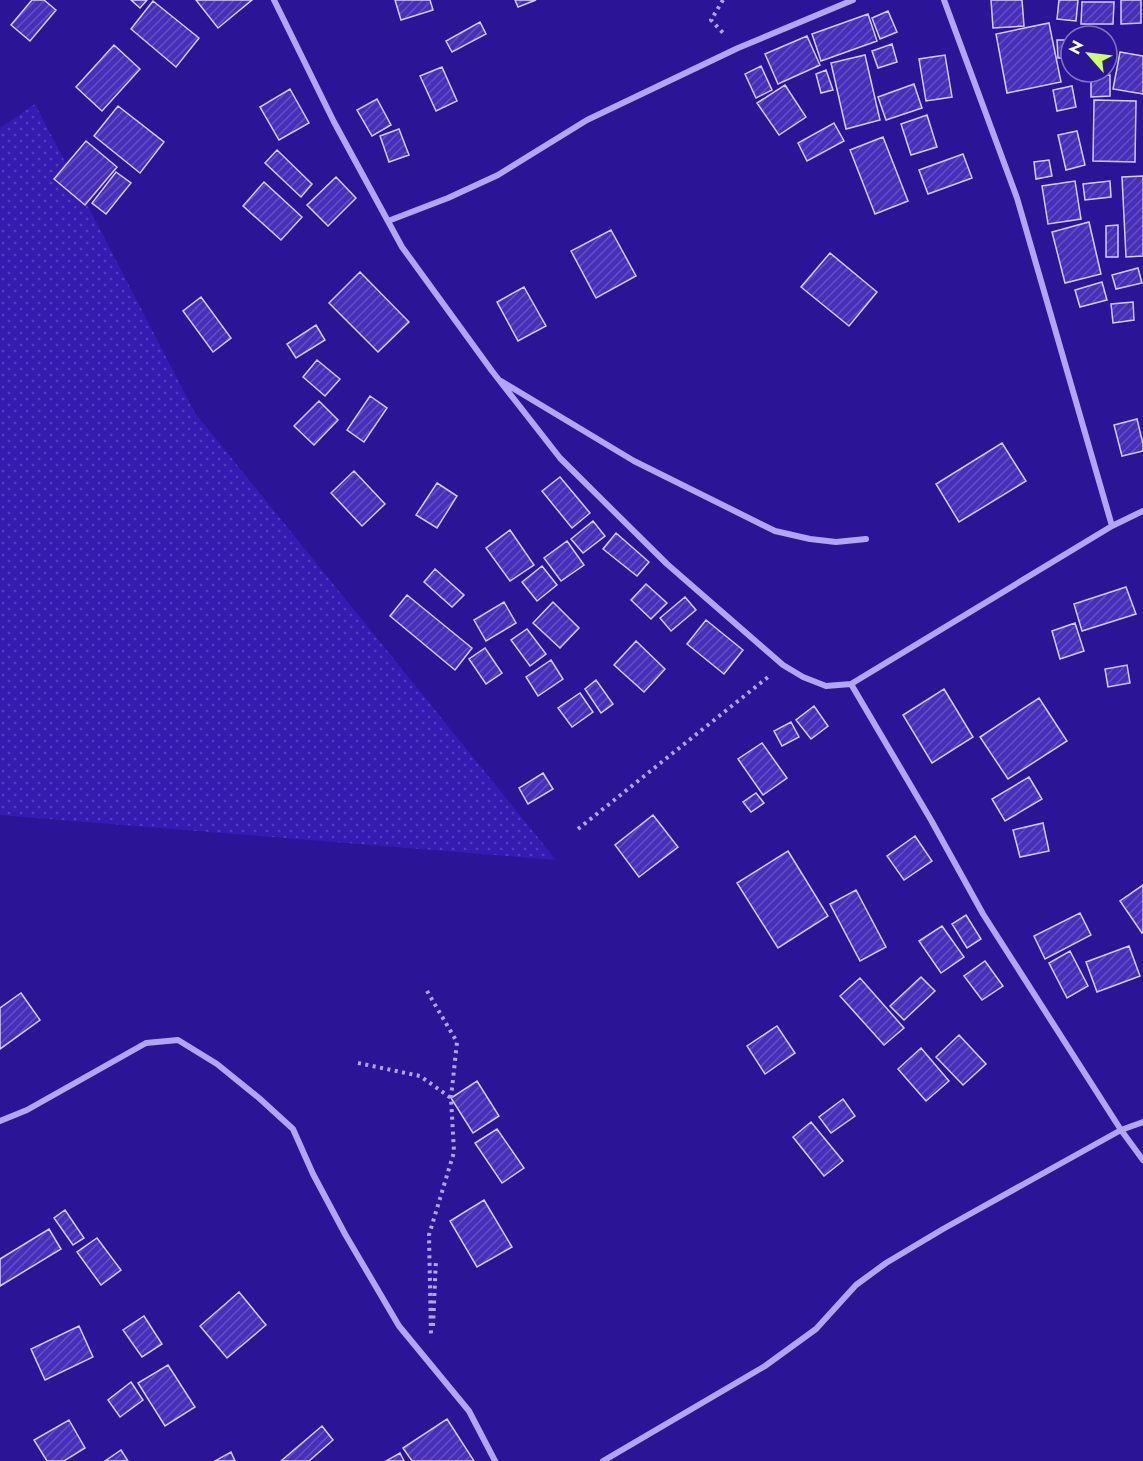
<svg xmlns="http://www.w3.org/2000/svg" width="1143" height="1461" font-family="Jost,sans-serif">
	<defs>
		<pattern id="grass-dots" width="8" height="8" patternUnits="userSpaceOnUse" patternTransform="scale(1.5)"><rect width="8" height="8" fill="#361bb1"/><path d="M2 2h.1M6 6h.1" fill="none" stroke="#543dbd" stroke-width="1.8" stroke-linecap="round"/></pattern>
		<pattern id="building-hatch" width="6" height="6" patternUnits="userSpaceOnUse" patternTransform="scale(1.5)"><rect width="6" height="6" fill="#482fba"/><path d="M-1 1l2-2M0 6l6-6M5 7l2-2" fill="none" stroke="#634ec4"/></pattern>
	</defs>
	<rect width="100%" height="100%" fill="#2c1497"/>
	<path fill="url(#grass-dots)" d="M 35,104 L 195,413 L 556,860 L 0,815 L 0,128 Z"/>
	<path fill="url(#building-hatch)" stroke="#d5cdfd" stroke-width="1.5" d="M 32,0 L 44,0 L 56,10 L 30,41 L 11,25 Z
		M 131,0 L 147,0 L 140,8 Z
		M 196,0 L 252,0 L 218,28 Z
		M 395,0 L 430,0 L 433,10 L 401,20 Z
		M 515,0 L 536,0 L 518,7 Z
		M 991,0 L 1022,0 L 1024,26 L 993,28 Z
		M 1059,0 L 1078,0 L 1076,21 L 1057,19 Z
		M 1121,0 L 1141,0 L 1141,23 L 1121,24 Z
		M 153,1 L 199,38 L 176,67 L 131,29 Z
		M 1082,2 L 1114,2 L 1113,24 L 1081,24 Z
		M 888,11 L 897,32 L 880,39 L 872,18 Z
		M 868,14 L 877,41 L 821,61 L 812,34 Z
		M 480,22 L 486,34 L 452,52 L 446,41 Z
		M 1049,23 L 1061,82 L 1007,93 L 996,34 Z
		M 807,36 L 820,65 L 778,84 L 765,54 Z
		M 1057,40 L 1071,40 L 1071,58 L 1058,58 Z
		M 892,44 L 897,62 L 878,68 L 872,51 Z
		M 114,45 L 140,69 L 102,111 L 76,87 Z
		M 1120,52 L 1143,56 L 1143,94 L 1113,89 Z
		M 865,55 L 880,120 L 846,129 L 831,63 Z
		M 945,55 L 952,97 L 926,101 L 919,59 Z
		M 761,66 L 772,90 L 756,98 L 745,74 Z
		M 442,67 L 457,101 L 436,111 L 420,76 Z
		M 826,70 L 833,90 L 821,93 L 816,74 Z
		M 1110,75 L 1110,96 L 1091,97 L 1091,76 Z
		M 914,84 L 922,108 L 886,120 L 878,97 Z
		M 785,85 L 806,117 L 779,135 L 757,103 Z
		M 1072,86 L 1076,107 L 1057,111 L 1053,90 Z
		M 290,89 L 309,123 L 279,140 L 260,107 Z
		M 377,99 L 391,125 L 372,136 L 357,110 Z
		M 1094,100 L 1136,101 L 1135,162 L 1093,161 Z
		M 118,106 L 164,142 L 140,173 L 94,136 Z
		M 927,115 L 937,147 L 911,155 L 901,124 Z
		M 834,123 L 844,141 L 807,161 L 798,143 Z
		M 399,129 L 409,155 L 389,162 L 380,136 Z
		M 1077,131 L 1085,165 L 1066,170 L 1058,135 Z
		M 883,137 L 908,201 L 875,214 L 850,150 Z
		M 86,141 L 117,167 L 85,205 L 54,179 Z
		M 277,150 L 312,184 L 301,197 L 265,163 Z
		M 963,154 L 972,178 L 928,194 L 919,170 Z
		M 1049,160 L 1052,176 L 1036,179 L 1034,162 Z
		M 116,172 L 131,183 L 106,214 L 92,203 Z
		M 1143,176 L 1143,256 L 1126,257 L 1122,177 Z
		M 336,177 L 356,198 L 328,226 L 307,205 Z
		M 1075,181 L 1081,219 L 1048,224 L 1042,186 Z
		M 1110,181 L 1111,197 L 1085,200 L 1083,184 Z
		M 264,182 L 302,217 L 281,240 L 243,206 Z
		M 1089,222 L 1101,274 L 1065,283 L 1052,232 Z
		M 1118,225 L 1118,257 L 1106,257 L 1106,226 Z
		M 611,230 L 636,276 L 596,298 L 571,251 Z
		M 830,253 L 877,292 L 849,326 L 801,287 Z
		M 1138,268 L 1142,283 L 1116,289 L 1112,275 Z
		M 360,272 L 409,322 L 378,352 L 329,303 Z
		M 1102,282 L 1107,300 L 1080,307 L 1075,290 Z
		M 524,287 L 546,326 L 518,341 L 497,302 Z
		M 201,297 L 231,338 L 213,352 L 183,311 Z
		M 1133,302 L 1134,320 L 1113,323 L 1111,304 Z
		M 316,325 L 325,340 L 296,358 L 287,344 Z
		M 317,360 L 340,379 L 325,396 L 303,377 Z
		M 370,396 L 387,408 L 364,442 L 347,430 Z
		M 319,401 L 338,420 L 314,445 L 294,426 Z
		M 1137,419 L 1143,444 L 1143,451 L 1122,456 L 1114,425 Z
		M 1002,443 L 1026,481 L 959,522 L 936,484 Z
		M 354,471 L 385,504 L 362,526 L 331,493 Z
		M 560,477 L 590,513 L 572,528 L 542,491 Z
		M 437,483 L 457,496 L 437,528 L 416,515 Z
		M 593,521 L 605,536 L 583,553 L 571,539 Z
		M 510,530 L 534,565 L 510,581 L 486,548 Z
		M 616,533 L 649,562 L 637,576 L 603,549 Z
		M 567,541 L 584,565 L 561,581 L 544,558 Z
		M 542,566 L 557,585 L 537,601 L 522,582 Z
		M 435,569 L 464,595 L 452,607 L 424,582 Z
		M 646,584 L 667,603 L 651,619 L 631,600 Z
		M 1126,587 L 1136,614 L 1082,631 L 1074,604 Z
		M 407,595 L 472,648 L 455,670 L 390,616 Z
		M 685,597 L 696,610 L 671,631 L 660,618 Z
		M 504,602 L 516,623 L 486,641 L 474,620 Z
		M 553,602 L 579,628 L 560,648 L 533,623 Z
		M 706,620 L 743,650 L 724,674 L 687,644 Z
		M 1075,623 L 1084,651 L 1060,659 L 1052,631 Z
		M 527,629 L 546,654 L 530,666 L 511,640 Z
		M 636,641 L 665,669 L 644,692 L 614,665 Z
		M 485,648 L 502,673 L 486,684 L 469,659 Z
		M 551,660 L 563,679 L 538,696 L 526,677 Z
		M 1127,665 L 1130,683 L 1108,687 L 1105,669 Z
		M 596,680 L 613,704 L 601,713 L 585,689 Z
		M 944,689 L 973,737 L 932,763 L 903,715 Z
		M 580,693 L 593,712 L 572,727 L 558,708 Z
		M 1039,698 L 1067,741 L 1008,779 L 980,737 Z
		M 814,706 L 828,726 L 811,739 L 796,720 Z
		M 791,722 L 799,737 L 782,746 L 774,731 Z
		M 762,743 L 787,778 L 763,795 L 738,759 Z
		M 543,773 L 553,789 L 528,804 L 519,788 Z
		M 1029,777 L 1042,799 L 1005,821 L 992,799 Z
		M 756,793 L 764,803 L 751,812 L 743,802 Z
		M 653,815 L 678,847 L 639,877 L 615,845 Z
		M 1043,823 L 1049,851 L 1020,857 L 1013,830 Z
		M 915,836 L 932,861 L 904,880 L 887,856 Z
		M 788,851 L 828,916 L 778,948 L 737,883 Z
		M 1143,885 L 1143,932 L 1142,933 L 1120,901 Z
		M 856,890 L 886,947 L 860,961 L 830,904 Z
		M 1080,913 L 1091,935 L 1045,959 L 1034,936 Z
		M 966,915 L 981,939 L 967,948 L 952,924 Z
		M 942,926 L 964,957 L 941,973 L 919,941 Z
		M 1129,946 L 1140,976 L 1097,992 L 1086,962 Z
		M 1070,951 L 1088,986 L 1067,998 L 1049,963 Z
		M 985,961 L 1003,986 L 982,1000 L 964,976 Z
		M 921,977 L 935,991 L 904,1020 L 890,1006 Z
		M 860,978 L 904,1028 L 884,1045 L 840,996 Z
		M 21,993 L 40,1020 L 0,1049 L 0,1008 Z
		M 777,1026 L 795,1053 L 765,1074 L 747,1046 Z
		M 959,1035 L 986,1064 L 963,1085 L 936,1057 Z
		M 921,1048 L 949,1081 L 926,1101 L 898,1069 Z
		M 477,1081 L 499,1116 L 473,1133 L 451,1098 Z
		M 843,1099 L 855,1116 L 831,1133 L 819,1117 Z
		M 811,1122 L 843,1161 L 824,1176 L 793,1137 Z
		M 497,1129 L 524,1168 L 502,1183 L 475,1143 Z
		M 484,1200 L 512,1247 L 477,1267 L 450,1221 Z
		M 65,1210 L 84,1238 L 73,1245 L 54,1218 Z
		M 49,1229 L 61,1249 L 0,1286 L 0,1259 Z
		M 97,1238 L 121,1270 L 101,1285 L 77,1252 Z
		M 239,1292 L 266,1325 L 227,1358 L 200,1326 Z
		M 144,1316 L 162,1344 L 142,1357 L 123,1330 Z
		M 79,1326 L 93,1357 L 45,1380 L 31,1349 Z
		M 168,1365 L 195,1407 L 165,1426 L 138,1383 Z
		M 131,1382 L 143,1400 L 120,1417 L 108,1400 Z
		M 447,1419 L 474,1461 L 412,1461 L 403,1448 Z
		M 69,1420 L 85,1448 L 64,1461 L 47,1461 L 34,1440 Z
		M 322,1426 L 333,1440 L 309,1461 L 281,1461 Z
		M 121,1450 L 128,1461 L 105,1461 Z
		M 231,1452 L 235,1461 L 215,1461 Z
		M 400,1453 L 404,1461 L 386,1461 Z"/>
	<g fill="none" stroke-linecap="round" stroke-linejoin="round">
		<path stroke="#b2a5f3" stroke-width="4" stroke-dasharray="3 4.5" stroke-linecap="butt" d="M 723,0 L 711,20 L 725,35
			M 578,829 L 768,677
			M 427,991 L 457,1042 L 451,1098
			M 358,1063 L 420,1076 L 451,1098 L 454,1152 L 429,1235 L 431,1335
			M 433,1326 L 436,1259"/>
		<path stroke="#b2a5f3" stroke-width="6" d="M 274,0 L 334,122 L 402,247 L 492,371 L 560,458 L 667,564 L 783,665 L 803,677 L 826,686 L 851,684 L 931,820 L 983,914 L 1121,1130 L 1143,1160
			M 388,221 L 448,198 L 498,175 L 587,120 L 738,48 L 853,0
			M 501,381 L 634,461 L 775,531 L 810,539 L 836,542 L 866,539
			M 1112,526 L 1143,511
			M 851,684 L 1112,526 L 1017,198 L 944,0
			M 0,1121 L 27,1110 L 146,1043 L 178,1040 L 217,1064 L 259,1098 L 293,1129 L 313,1174 L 345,1234 L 399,1326 L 469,1411 L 495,1461
			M 603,1461 L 765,1366 L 816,1329 L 856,1285 L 886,1263 L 943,1229 L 1121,1130 L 1143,1122"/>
	</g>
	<g transform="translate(1089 54) rotate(298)"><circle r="28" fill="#2c1497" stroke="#8072c1" stroke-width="1.5"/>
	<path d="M0-4.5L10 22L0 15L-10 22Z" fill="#ccff67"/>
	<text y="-9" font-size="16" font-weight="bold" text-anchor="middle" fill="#ffffff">N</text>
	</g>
</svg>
